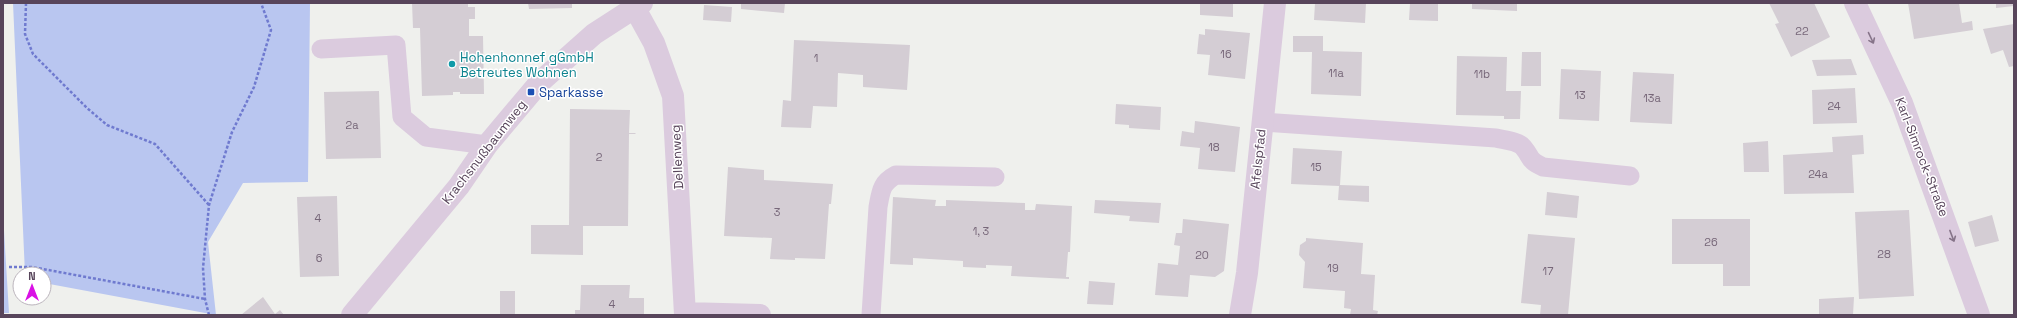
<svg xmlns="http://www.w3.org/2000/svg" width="2017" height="318" font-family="'Space Grotesk',sans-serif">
	<rect width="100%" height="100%" fill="#eff0ed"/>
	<path fill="#b9c6f0" d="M 13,3 L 310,3 L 308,182 L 243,183 L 208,242 L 216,315 L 44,283 L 44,274 L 25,274 Z
		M 3,214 L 9,313 L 3,313 Z"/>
	<path fill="#d4cdd4" d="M 412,3 L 468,3 L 468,7 L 475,7 L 475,19 L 469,19 L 469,36 L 483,36 L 484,94 L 460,94 L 460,92 L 453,92 L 453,95 L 422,96 L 420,28 L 413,28 Z
		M 528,3 L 572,3 L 572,8 L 529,9 Z
		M 741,3 L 785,3 L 784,13 L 741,9 Z
		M 1200,3 L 1233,3 L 1233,17 L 1200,15 Z
		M 1315,3 L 1366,3 L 1365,23 L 1314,20 Z
		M 1410,3 L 1438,3 L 1438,21 L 1409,20 Z
		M 1472,3 L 1517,3 L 1517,11 L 1472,9 Z
		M 1769,3 L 1814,3 L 1830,37 L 1791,57 L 1775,24 L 1779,23 Z
		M 1908,3 L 1959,3 L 1962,23 L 1972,21 L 1973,30 L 1914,39 Z
		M 1996,3 L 2014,3 L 2014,6 L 1996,8 Z
		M 704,5 L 732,7 L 731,22 L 703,20 Z
		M 2014,24 L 2014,66 L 2009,67 L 2003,50 L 1991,54 L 1983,29 Z
		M 1205,29 L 1250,33 L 1245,79 L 1208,75 L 1210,55 L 1197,54 L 1199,34 L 1205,35 Z
		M 1293,36 L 1323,36 L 1323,51 L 1362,52 L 1361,96 L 1311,94 L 1312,52 L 1293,52 Z
		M 794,40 L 910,45 L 907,90 L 863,87 L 863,75 L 838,73 L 837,107 L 813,106 L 811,128 L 781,127 L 783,100 L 791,101 Z
		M 1522,52 L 1541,52 L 1541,86 L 1521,86 Z
		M 1457,56 L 1507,57 L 1506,91 L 1521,91 L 1520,119 L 1504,119 L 1504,116 L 1456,115 Z
		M 1851,59 L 1857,75 L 1817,76 L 1812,60 Z
		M 1561,69 L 1601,71 L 1599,121 L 1559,119 Z
		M 1633,72 L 1674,74 L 1672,124 L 1630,122 Z
		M 1855,88 L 1857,123 L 1813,124 L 1812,90 Z
		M 379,91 L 381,158 L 326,159 L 324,92 Z
		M 1116,104 L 1161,107 L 1160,130 L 1129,128 L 1129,125 L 1115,124 Z
		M 570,109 L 630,110 L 629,133 L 635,133 L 636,134 L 629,134 L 628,226 L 583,226 L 583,255 L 531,254 L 531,225 L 569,225 Z
		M 1195,121 L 1240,127 L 1235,172 L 1198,169 L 1200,148 L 1180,146 L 1182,131 L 1194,133 Z
		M 1863,135 L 1864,154 L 1852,155 L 1854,193 L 1784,194 L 1783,155 L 1833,152 L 1832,137 Z
		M 1768,141 L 1769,172 L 1744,172 L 1743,143 Z
		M 1293,148 L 1342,151 L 1340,185 L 1369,186 L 1369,202 L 1338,200 L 1339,186 L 1291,184 Z
		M 728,167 L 764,170 L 764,180 L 833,184 L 831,204 L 829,204 L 825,259 L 795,258 L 795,260 L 770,259 L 772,238 L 724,236 Z
		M 1547,192 L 1579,196 L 1577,218 L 1545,215 Z
		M 337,196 L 339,276 L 300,277 L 297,197 Z
		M 893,197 L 936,200 L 935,206 L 946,206 L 946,200 L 1025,203 L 1025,210 L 1035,210 L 1036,204 L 1072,206 L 1070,252 L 1068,252 L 1066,277 L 1069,277 L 1069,279 L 1011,276 L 1012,266 L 986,265 L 986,268 L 963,267 L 963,261 L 913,258 L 913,265 L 890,264 Z
		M 1095,200 L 1161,203 L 1159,223 L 1129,221 L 1130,216 L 1094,213 Z
		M 1909,210 L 1914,296 L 1859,299 L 1855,212 Z
		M 1992,215 L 1999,241 L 1975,247 L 1968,222 Z
		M 1183,219 L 1229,224 L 1224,271 L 1215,277 L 1190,275 L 1188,297 L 1155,295 L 1158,263 L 1178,265 L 1180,246 L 1174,245 L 1176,233 L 1182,233 Z
		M 1672,219 L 1750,219 L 1750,286 L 1723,286 L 1723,264 L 1672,264 Z
		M 1528,234 L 1575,238 L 1568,315 L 1540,315 L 1541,305 L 1521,303 Z
		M 1306,238 L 1363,243 L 1361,274 L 1375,275 L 1373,310 L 1378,311 L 1377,315 L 1350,315 L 1351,309 L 1344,308 L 1345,291 L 1303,288 L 1305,262 L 1299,255 L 1300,245 L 1306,241 Z
		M 1089,281 L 1115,283 L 1113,305 L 1087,304 Z
		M 581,285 L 630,285 L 629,298 L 644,298 L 644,315 L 575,315 L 575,310 L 580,310 Z
		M 500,291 L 515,291 L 515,315 L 500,315 Z
		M 263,297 L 275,314 L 280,310 L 284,315 L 241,315 Z
		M 1854,297 L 1853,315 L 1819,315 L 1819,299 Z"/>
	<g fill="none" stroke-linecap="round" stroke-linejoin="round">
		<path stroke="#6f7acf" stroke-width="2.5" stroke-dasharray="3 2" stroke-linecap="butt" d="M 26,3 L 25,34 L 33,54 L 87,108 L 107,125 L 155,144 L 209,205
			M 9,267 L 32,267 L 205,299
			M 209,315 L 205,299 L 203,268 L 209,205 L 232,132 L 254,87 L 271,30 L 261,3"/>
		<path stroke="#dbcbde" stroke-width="19" d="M 321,49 L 396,45 L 402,117 L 426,137 L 487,145
			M 1262,122 L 1496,138 C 1504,140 1518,141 1523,147 C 1533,159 1527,159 1543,167 L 1630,176
			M 871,315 L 878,207 C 881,191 881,183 896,175 L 995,177"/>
		<path stroke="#dbcbde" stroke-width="22" d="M 632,3 L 654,43 L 673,96 L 685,315
			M 1855,3 L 1902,103 L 1979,315
			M 685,313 L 760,315
			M 352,315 L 459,186 L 487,145 L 540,82 L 594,34 L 642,3
			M 1240,315 L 1247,273 L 1275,3"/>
	</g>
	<defs><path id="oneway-shaft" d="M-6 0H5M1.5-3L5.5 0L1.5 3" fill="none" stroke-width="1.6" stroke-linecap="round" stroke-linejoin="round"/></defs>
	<g stroke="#867489">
		<use href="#oneway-shaft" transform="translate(1871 38) rotate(65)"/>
		<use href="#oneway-shaft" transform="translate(1952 236) rotate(69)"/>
	</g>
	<circle fill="#0f9aa8" stroke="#fff" stroke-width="1.5" cx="452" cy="64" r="4"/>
	<rect fill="#1a4fb4" stroke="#fff" stroke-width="1.5" x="527" y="88" width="8" height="8" rx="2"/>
	<g text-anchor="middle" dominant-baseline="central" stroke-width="3" stroke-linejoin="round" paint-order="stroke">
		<g font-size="11" fill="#776779">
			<text x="1802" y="31">22</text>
			<text x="1226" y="54">16</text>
			<text x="816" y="58">1</text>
			<text x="1336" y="73">11a</text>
			<text x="1482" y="74">11b</text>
			<text x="1580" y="95">13</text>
			<text x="1652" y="98">13a</text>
			<text x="1834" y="106">24</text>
			<text x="352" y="125">2a</text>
			<text x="1214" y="147">18</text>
			<text x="599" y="157">2</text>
			<text x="1316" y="167">15</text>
			<text x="1818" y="174">24a</text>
			<text x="777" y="212">3</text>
			<text x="318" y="218">4</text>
			<text x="981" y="231">1, 3</text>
			<text x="1711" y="242">26</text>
			<text x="1884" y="254">28</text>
			<text x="1202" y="255">20</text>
			<text x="319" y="258">6</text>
			<text x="1333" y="268">19</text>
			<text x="1548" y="271">17</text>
			<text x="612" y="304">4</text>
		</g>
		<g font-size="13" fill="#0d838f" stroke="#fff" text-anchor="start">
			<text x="460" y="57">Hohenhonnef gGmbH<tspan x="460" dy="15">Betreutes Wohnen</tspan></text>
		</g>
		<g font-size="13" fill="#164399" stroke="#fff" text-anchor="start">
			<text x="539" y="92">Sparkasse</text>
		</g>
		<g font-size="13" fill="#58455b" stroke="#fff">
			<text transform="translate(484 152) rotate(-52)">Krachsnußbaumweg</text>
			<text transform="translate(677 157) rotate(-93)">Dellenweg</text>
			<text transform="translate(1922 157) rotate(69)">Karl-Simrock-Straße</text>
			<text transform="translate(1258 159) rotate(-84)">Afelspfad</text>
		</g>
	</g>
	<rect width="2017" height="318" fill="none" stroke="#58455b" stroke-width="8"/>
	<g transform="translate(32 286)"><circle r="19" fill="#ffffff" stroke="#bcb5bd"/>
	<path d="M0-3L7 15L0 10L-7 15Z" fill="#d911e5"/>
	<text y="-6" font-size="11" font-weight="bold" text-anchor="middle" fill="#58455b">N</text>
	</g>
</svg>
